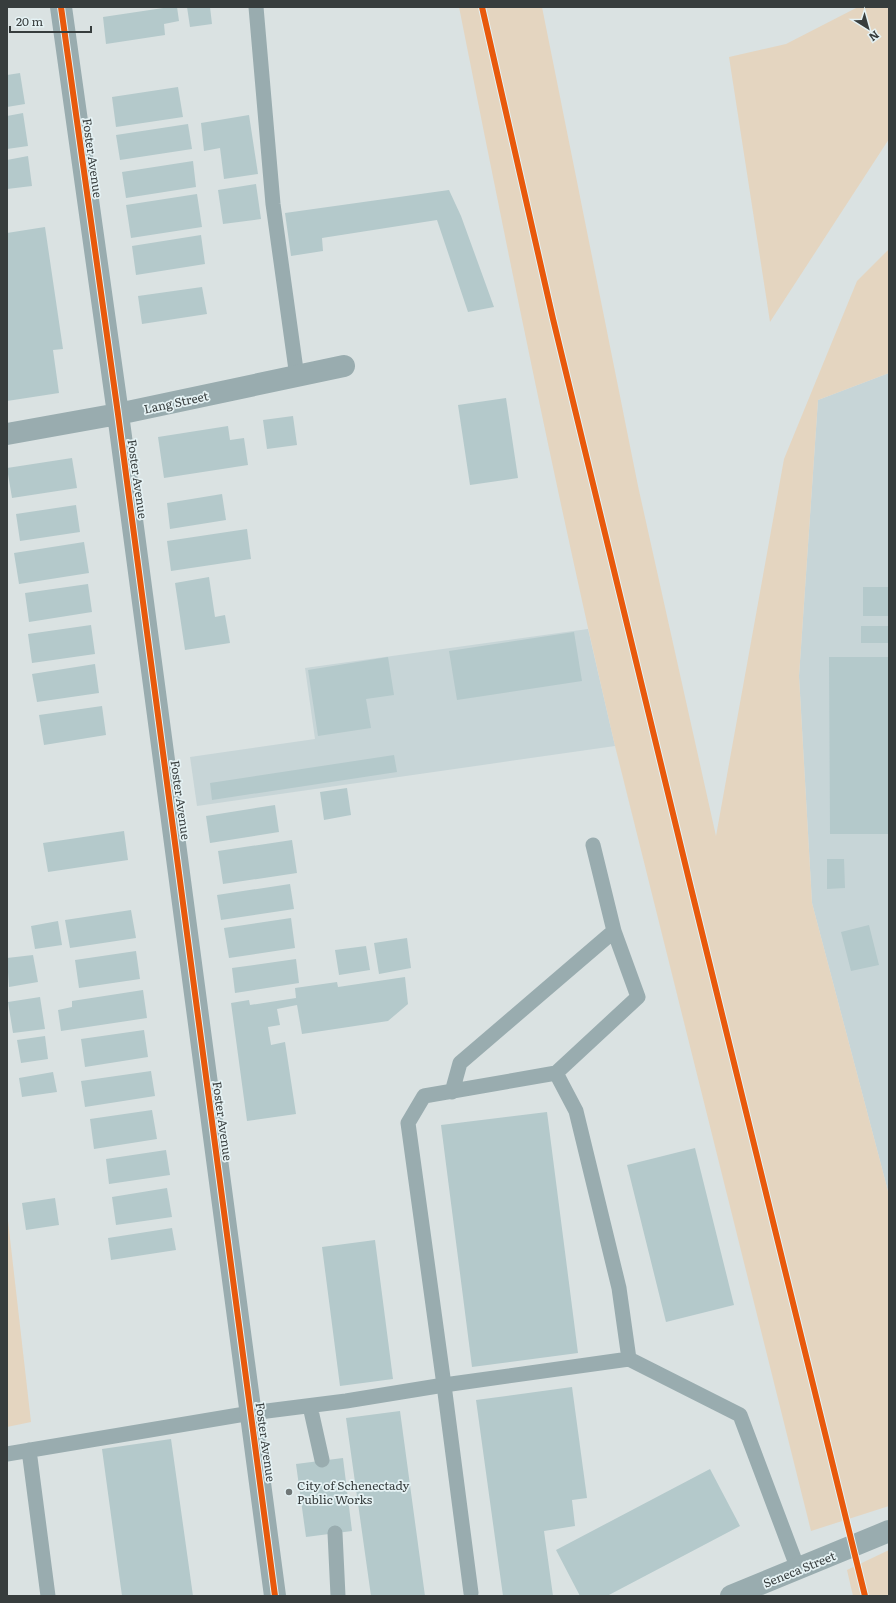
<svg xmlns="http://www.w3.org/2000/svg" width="896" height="1603" font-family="Literata,serif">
	<rect width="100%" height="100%" fill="#dae2e2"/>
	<path fill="#c7d5d7" d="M 889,373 L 889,1195 L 812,903 L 799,676 L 818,400 Z
		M 588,629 L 615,746 L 197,806 L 190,757 L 315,739 L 305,668 Z"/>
	<path fill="#e4d5c0" d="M 459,7 L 542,7 L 638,486 L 716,836 L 784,459 L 857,281 L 889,249 L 889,373 L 818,400 L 799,676 L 812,903 L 889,1195 L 889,1506 L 811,1531 L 615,746 C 558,501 508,254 459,7 Z
		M 858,7 L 889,7 L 889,139 L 770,322 L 729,57 L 786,44 Z
		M 7,1212 L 31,1422 L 7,1427 Z
		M 889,1550 L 889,1596 L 853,1596 L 847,1570 Z"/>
	<path fill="#b4c9cb" d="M 170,7 L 177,7 L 179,21 L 164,24 L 165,35 L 106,44 L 103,17 Z
		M 187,7 L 210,7 L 212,24 L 190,27 Z
		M 20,73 L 25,104 L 7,107 L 7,75 Z
		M 178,87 L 183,117 L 116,127 L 112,97 Z
		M 23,113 L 28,146 L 7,149 L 7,116 Z
		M 249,115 L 258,174 L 224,179 L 220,148 L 204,151 L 201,123 Z
		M 188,124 L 192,149 L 120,160 L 116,135 Z
		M 28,156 L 32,186 L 7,189 L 7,160 Z
		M 193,161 L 196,187 L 126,198 L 122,172 Z
		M 256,184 L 261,219 L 223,224 L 218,190 Z
		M 449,190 L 461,216 L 494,307 L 468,312 L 437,220 L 322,238 L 323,251 L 291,256 L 285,213 Z
		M 197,194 L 202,227 L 131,238 L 126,205 Z
		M 45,227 L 63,349 L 53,350 L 59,393 L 7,401 L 7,233 Z
		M 201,235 L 205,264 L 136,275 L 132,246 Z
		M 202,287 L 207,314 L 142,324 L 138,296 Z
		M 506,398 L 518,478 L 470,485 L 458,405 Z
		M 293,416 L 297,445 L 267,449 L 263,420 Z
		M 228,426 L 230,440 L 244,438 L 248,465 L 164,478 L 158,437 Z
		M 72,458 L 77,488 L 12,498 L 7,468 Z
		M 222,494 L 226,520 L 170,529 L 167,503 Z
		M 76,505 L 80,532 L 20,541 L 16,514 Z
		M 247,529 L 251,559 L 171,571 L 167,541 Z
		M 84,542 L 89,573 L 19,584 L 14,553 Z
		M 209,577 L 215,617 L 225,615 L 230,643 L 185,650 L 175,583 Z
		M 88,584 L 92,612 L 29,622 L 25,593 Z
		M 863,587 L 889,587 L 889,616 L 863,616 Z
		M 91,625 L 95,654 L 32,663 L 28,634 Z
		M 861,626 L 889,626 L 889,643 L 861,643 Z
		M 574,632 L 582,681 L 457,700 L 449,651 Z
		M 388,657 L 394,695 L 366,699 L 371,728 L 318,736 L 308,670 Z
		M 829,657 L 889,657 L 889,834 L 830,834 Z
		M 95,664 L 99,693 L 37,702 L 32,674 Z
		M 102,706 L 106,735 L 44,745 L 39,715 Z
		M 394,755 L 397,772 L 212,800 L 210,783 Z
		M 347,788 L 351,815 L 324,820 L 320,792 Z
		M 275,805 L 279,832 L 210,843 L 206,816 Z
		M 124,831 L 128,860 L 48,872 L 43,843 Z
		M 292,840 L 297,873 L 223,884 L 218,851 Z
		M 827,859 L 844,859 L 845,888 L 827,889 Z
		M 290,884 L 294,909 L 221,920 L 217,895 Z
		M 131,910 L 136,938 L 70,948 L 65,920 Z
		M 291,918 L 295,948 L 229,958 L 224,928 Z
		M 58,921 L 62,945 L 35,949 L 31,926 Z
		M 869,925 L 879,965 L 851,971 L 841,932 Z
		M 407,938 L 411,968 L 379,974 L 374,943 Z
		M 366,946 L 370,970 L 339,975 L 335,950 Z
		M 136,951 L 140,979 L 79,988 L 75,960 Z
		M 33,955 L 38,982 L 9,987 L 7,958 Z
		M 296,959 L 299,983 L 235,993 L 232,968 Z
		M 405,977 L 408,1004 L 388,1021 L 302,1034 L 297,1005 L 277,1009 L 280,1025 L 268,1027 L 271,1045 L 285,1042 L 296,1114 L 247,1121 L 231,1003 L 249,1000 L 250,1005 L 296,998 L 295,988 L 337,982 L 338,987 Z
		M 143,990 L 147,1018 L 61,1031 L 58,1010 L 72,1007 L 72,1001 Z
		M 40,997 L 45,1029 L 13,1033 L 8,1002 Z
		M 144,1030 L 148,1057 L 85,1067 L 81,1039 Z
		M 45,1036 L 48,1059 L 21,1063 L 17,1040 Z
		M 151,1071 L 155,1096 L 85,1107 L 81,1081 Z
		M 53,1072 L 57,1092 L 22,1097 L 19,1078 Z
		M 152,1110 L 157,1139 L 94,1149 L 90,1119 Z
		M 547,1112 L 578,1353 L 472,1367 L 441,1125 Z
		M 695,1148 L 734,1305 L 666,1322 L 627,1165 Z
		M 166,1150 L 170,1175 L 109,1184 L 106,1159 Z
		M 167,1188 L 172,1217 L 116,1225 L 112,1197 Z
		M 55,1198 L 59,1225 L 26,1230 L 22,1203 Z
		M 172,1228 L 176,1250 L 111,1260 L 108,1238 Z
		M 375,1240 L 393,1379 L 340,1386 L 322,1247 Z
		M 572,1387 L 587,1498 L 572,1500 L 575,1526 L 544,1531 L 553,1596 L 503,1596 L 476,1400 Z
		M 400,1411 L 425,1596 L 371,1596 L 346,1418 Z
		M 171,1439 L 193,1596 L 122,1596 L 102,1449 Z
		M 343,1458 L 352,1531 L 306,1537 L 296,1464 Z
		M 710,1469 L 740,1526 L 607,1596 L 580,1596 L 556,1550 Z"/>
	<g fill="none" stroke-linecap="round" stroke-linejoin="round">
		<path stroke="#99acaf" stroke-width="15" d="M 256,7 L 273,204 L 297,377
			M 593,845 L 614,931
			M 452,1092 L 460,1063 L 614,931 L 638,997 L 556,1073
			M 310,1406 L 322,1460
			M 29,1450 L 48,1596
			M 7,1454 L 251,1413 L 346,1401 L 444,1385 L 629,1359
			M 335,1533 L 338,1596
			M 471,1593 L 444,1385 L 408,1123 L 424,1096 L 556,1073 L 576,1111 L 619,1288 L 629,1359 L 740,1415 L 798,1569"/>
		<path stroke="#99acaf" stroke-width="22" d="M 61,7 L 118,414 L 275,1596
			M 7,434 L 118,414 L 344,366
			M 731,1596 L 889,1531"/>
		<defs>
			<path id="cycleway" d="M 61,7 L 118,414 L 275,1596
				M 482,7 L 553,319 L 691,888 L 865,1596"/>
		</defs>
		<use href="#cycleway" stroke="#e5f2f4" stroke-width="8"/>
		<use href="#cycleway" stroke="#e8590c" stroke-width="6"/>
	</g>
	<circle fill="#707777" stroke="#e5f2f4" stroke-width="1.5" cx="289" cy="1492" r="4"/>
	<g text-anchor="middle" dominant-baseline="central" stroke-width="3.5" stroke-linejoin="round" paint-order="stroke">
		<g font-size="12" fill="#373d3d" stroke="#e5f2f4">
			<text transform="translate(93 158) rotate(82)">Foster Avenue</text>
			<text transform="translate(176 402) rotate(-12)">Lang Street</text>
			<text transform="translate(138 479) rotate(82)">Foster Avenue</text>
			<text transform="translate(181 800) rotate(82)">Foster Avenue</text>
			<text transform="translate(223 1121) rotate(82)">Foster Avenue</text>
			<text transform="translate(266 1442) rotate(82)">Foster Avenue</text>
			<text transform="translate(799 1569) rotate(-22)">Seneca Street</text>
		</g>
		<g font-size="12" fill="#373d3d" stroke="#e5f2f4" text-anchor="start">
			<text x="297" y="1485">City of Schenectady<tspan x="297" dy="14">Public Works</tspan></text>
		</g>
	</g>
	<rect width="896" height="1603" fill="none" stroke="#373d3d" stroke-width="16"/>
	<g transform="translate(868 28) rotate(143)" stroke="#e5f2f4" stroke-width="3" paint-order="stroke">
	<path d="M0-3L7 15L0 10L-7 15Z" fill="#373d3d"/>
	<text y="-6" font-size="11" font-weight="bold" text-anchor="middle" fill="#373d3d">N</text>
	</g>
	<path d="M10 26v6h81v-6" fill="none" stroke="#373d3d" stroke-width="2"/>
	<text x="16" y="26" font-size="12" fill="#373d3d" stroke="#e5f2f4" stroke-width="3" paint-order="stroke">20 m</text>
</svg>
